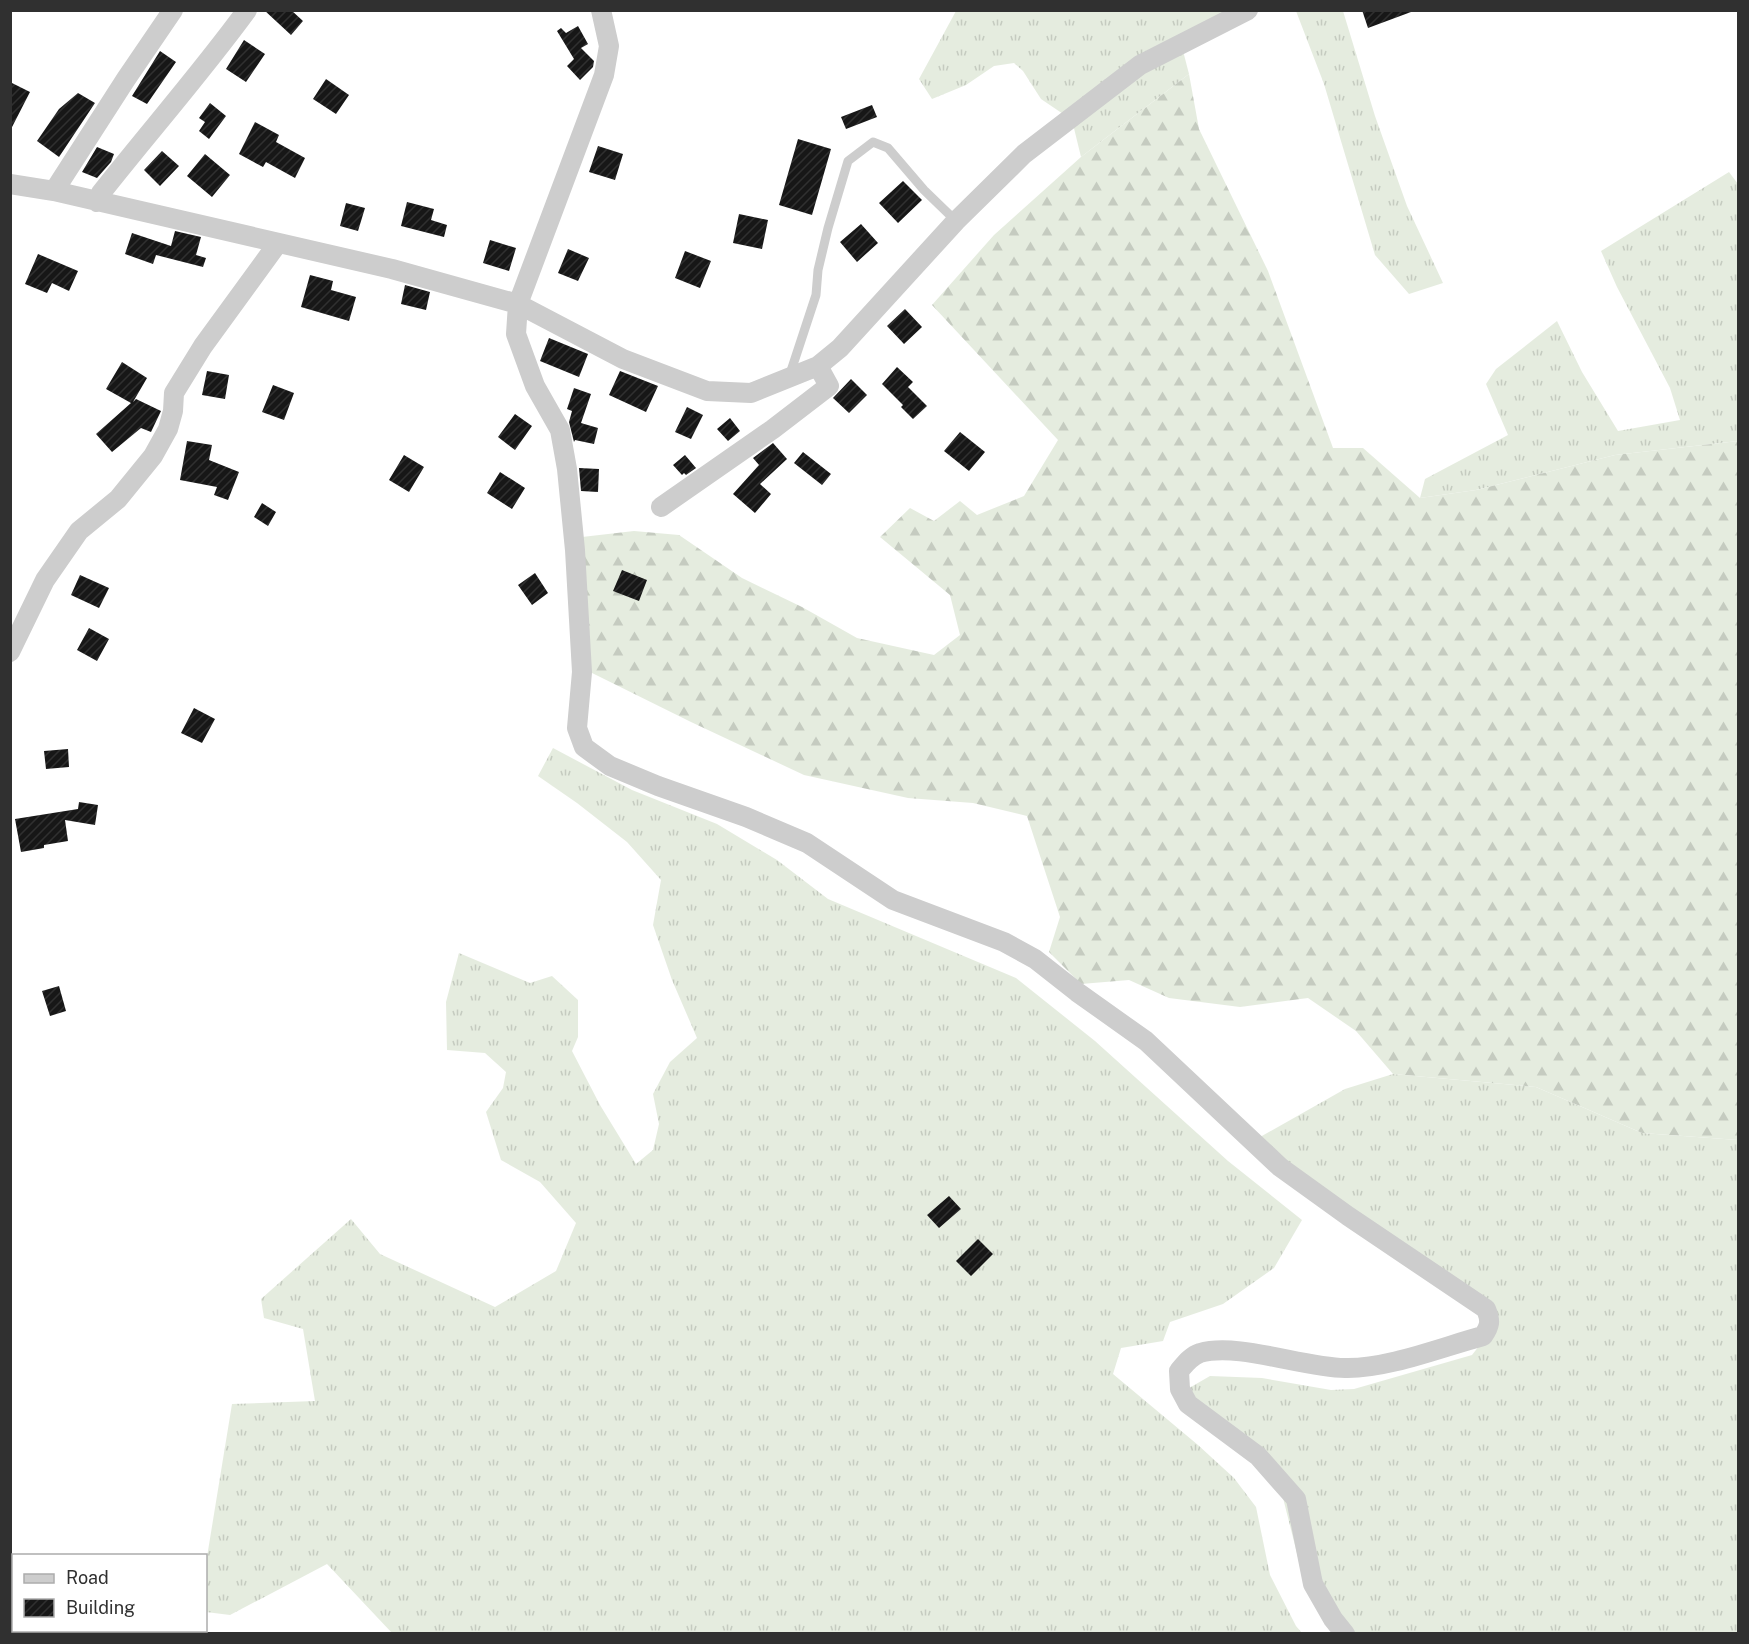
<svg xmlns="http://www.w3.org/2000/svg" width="1749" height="1644" font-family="'Public Sans',sans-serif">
	<defs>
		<pattern id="grass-tufts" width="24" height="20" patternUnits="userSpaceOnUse" patternTransform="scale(1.5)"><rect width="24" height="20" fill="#e5ecdf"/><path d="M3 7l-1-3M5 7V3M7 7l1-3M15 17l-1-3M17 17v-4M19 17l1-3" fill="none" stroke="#c5cbc0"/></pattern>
		<pattern id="forest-firs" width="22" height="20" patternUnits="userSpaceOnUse" patternTransform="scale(1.5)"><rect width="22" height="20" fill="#e5ecdf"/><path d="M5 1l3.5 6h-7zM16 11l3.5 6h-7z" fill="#c5cbc0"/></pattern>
		<pattern id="building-hatch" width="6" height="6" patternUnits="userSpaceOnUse" patternTransform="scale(1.5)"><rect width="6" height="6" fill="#171717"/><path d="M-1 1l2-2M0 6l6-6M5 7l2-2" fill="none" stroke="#303030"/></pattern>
	</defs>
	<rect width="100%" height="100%" fill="#fff"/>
	<path fill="url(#grass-tufts)" d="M 956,11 L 1231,11 L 1181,43 L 1189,74 L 1081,157 L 1072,120 L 1041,99 L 1023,71 L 1014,63 L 994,66 L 966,85 L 932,99 L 919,79 Z
		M 1296,11 L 1343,11 L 1375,116 L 1407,206 L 1443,283 L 1409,294 L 1375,255 L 1324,84 Z
		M 1729,172 L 1738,184 L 1738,441 L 1615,455 L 1476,490 L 1420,498 L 1425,479 L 1508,435 L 1486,384 L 1496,369 L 1557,321 L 1582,372 L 1618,431 L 1680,420 L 1670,388 L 1617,287 L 1601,251 Z
		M 553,748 L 632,790 L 717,824 L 777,860 L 828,899 L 1016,978 L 1095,1041 L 1228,1161 L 1302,1220 L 1274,1268 L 1223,1304 L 1170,1322 L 1163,1341 L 1121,1348 L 1113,1374 L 1198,1445 L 1234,1478 L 1256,1507 L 1270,1575 L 1296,1626 L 1302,1633 L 392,1633 L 327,1564 L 230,1615 L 206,1612 L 206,1563 L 232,1404 L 315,1401 L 303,1329 L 264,1318 L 261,1299 L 351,1219 L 380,1254 L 495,1307 L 556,1271 L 576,1223 L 540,1182 L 501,1160 L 486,1112 L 503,1088 L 506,1072 L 485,1053 L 447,1050 L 446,1002 L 459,953 L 530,983 L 552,976 L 578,1000 L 578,1037 L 572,1051 L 600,1105 L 636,1164 L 653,1150 L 659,1124 L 653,1094 L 670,1062 L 697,1038 L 672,980 L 653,925 L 661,880 L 627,842 L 577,803 L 538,776 Z
		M 1393,1074 L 1536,1087 L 1642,1133 L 1738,1140 L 1738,1633 L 1336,1633 L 1304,1581 L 1282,1494 L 1184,1391 L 1210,1376 L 1262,1378 L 1331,1390 L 1354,1389 L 1472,1355 L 1486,1337 L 1477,1313 L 1253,1141 L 1345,1089 Z"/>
	<path fill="url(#forest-firs)" d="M 1189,74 L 1199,129 L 1268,271 L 1333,448 L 1363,448 L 1420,498 L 1476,490 L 1615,455 L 1738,441 L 1738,1140 L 1642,1133 L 1536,1087 L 1393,1074 L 1356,1031 L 1308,998 L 1240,1007 L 1169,998 L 1129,980 L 1081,984 L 1049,952 L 1060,917 L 1027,816 L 973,803 L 908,798 L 804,775 L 691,722 L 588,671 L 582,537 L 634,531 L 679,535 L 742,578 L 802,607 L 857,638 L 934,655 L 960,635 L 950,595 L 880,537 L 910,508 L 934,521 L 960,501 L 977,515 L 1024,496 L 1058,440 L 932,305 L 994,235 L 1081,157 Z"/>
	<path fill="url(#building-hatch)" d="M 264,10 L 291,10 L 303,21 L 291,35 Z
		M 1362,10 L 1411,10 L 1411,12 L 1368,28 Z
		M 578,26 L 588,44 L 581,48 L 594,61 L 593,67 L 580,80 L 567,66 L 574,59 L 557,31 L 561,28 L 566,33 Z
		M 244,40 L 265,54 L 246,82 L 226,69 Z
		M 160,51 L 176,62 L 147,104 L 132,96 Z
		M 326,79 L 349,95 L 336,114 L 313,99 Z
		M 10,82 L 30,92 L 10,131 Z
		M 78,93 L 95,103 L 59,157 L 37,141 L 59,109 Z
		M 210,103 L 226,116 L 209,139 L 199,131 L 205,122 L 199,118 Z
		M 872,105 L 877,117 L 846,129 L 841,117 Z
		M 255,122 L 279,135 L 276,142 L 305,158 L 295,178 L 266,162 L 263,167 L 239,154 Z
		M 798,139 L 831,149 L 812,215 L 779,205 Z
		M 598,146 L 623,154 L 615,180 L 589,172 Z
		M 97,147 L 114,154 L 111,162 L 97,178 L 82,172 Z
		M 162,151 L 179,166 L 160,186 L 144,170 Z
		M 205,154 L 230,175 L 212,197 L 187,176 Z
		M 903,181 L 922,200 L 898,223 L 879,203 Z
		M 407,202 L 434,209 L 431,220 L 447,225 L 444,237 L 401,226 Z
		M 346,203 L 365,208 L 358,231 L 340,226 Z
		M 739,214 L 768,220 L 762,249 L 733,243 Z
		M 861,224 L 878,243 L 857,262 L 840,242 Z
		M 175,231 L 201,237 L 196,255 L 206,258 L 203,267 L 156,255 L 153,264 L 125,254 L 132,233 L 171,246 Z
		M 490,240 L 516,248 L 509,271 L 483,263 Z
		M 568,249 L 589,258 L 578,281 L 558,273 Z
		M 685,251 L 711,261 L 700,288 L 675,278 Z
		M 38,254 L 78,271 L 69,291 L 52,283 L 47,293 L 25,284 Z
		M 310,275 L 333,281 L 331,290 L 356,297 L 349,321 L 301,307 Z
		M 405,285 L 430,292 L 426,310 L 401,304 Z
		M 905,309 L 922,327 L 904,344 L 887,326 Z
		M 549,338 L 588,354 L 579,377 L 540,361 Z
		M 122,362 L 147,378 L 133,402 L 136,399 L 161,411 L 151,432 L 141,428 L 112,452 L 96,434 L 131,403 L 106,389 Z
		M 897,367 L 913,382 L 908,387 L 927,406 L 913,419 L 901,407 L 903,405 L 882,384 Z
		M 207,371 L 229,375 L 225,399 L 202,395 Z
		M 620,371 L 658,386 L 646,412 L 609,395 Z
		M 851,379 L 867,395 L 849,413 L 833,398 Z
		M 273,385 L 294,393 L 284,420 L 262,412 Z
		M 574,388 L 591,394 L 581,423 L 598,428 L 594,444 L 575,440 L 574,442 L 569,422 L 572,411 L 567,409 Z
		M 687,407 L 703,415 L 691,439 L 675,432 Z
		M 515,414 L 532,426 L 515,450 L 498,437 Z
		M 730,418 L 740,431 L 728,441 L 717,429 Z
		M 960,432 L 985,452 L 969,471 L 944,451 Z
		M 187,441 L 212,445 L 209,460 L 239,472 L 228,500 L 214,495 L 217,487 L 180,480 Z
		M 773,443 L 787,459 L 760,484 L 771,494 L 755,513 L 733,494 L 759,465 L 753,458 Z
		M 803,452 L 831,474 L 822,485 L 794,463 Z
		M 404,455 L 424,467 L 409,492 L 389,480 Z
		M 685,455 L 696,468 L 686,475 L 684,473 L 682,475 L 673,465 Z
		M 579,468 L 599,469 L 598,492 L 581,491 Z
		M 500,472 L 525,488 L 512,509 L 487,493 Z
		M 262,503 L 276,512 L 268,526 L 254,517 Z
		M 622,570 L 647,580 L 639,601 L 613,591 Z
		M 535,573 L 548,593 L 532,605 L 518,585 Z
		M 80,575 L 109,588 L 99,608 L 71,595 Z
		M 89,628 L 109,639 L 97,661 L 77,650 Z
		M 194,708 L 215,719 L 202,743 L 181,733 Z
		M 68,749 L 69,767 L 46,769 L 44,751 Z
		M 79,802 L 98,805 L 95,825 L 65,820 L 68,841 L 44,845 L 44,848 L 21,852 L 15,819 L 78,809 Z
		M 59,986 L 66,1011 L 50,1016 L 42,991 Z
		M 949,1196 L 961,1209 L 939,1228 L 927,1215 Z
		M 978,1239 L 993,1254 L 971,1276 L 956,1261 Z"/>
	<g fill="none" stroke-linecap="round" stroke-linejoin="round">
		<path stroke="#cdcdcd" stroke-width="9" d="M 789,377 L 816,295 L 818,270 L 828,228 L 848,161 L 873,142 L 888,148 L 924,190 L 956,221"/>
		<path stroke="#cdcdcd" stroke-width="20" d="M 601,10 L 609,46 L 604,75 L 518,304 L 516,334 L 535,386 L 560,430 L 567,469 L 575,550 L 582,672 L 577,728 L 584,747 L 610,766 L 658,786 L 746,817 L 807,843 L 893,900 L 1004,942 L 1035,959 L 1077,992 L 1146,1041 L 1280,1167 L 1348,1216 L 1486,1309 C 1491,1321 1490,1326 1483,1336 C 1442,1347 1387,1369 1345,1368 C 1304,1368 1238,1342 1200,1353 C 1191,1356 1185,1364 1179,1371 L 1180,1389 L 1188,1404 L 1258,1456 L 1296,1499 L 1313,1584 L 1333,1619 L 1345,1634
			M 10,184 L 54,191 L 392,269 L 518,304 L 623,359 L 707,391 L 751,393 L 818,366 L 840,348 L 956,221 L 1024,154 L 1140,65 L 1248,10
			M 54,191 L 126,79 L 173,10
			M 97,202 L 101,193 C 149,132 201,73 247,10
			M 661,507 L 773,429 L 829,386 L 818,366
			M 10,652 L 45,580 L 79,531 L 118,499 L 153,456 L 168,429 L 173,411 L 174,393 L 203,346 L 278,243"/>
	</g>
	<rect width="1749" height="1644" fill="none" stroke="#303030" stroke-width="24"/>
	<rect x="12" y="1554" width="195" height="78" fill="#ffffff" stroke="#acacac" stroke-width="1.5"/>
	<rect x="24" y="1574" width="30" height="9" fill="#cdcdcd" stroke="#acacac" stroke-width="1.5"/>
	<text x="66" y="1584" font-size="18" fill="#303030">Road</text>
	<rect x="24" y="1599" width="30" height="18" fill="url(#building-hatch)" stroke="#acacac" stroke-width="1.5"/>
	<text x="66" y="1614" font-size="18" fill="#303030">Building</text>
</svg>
